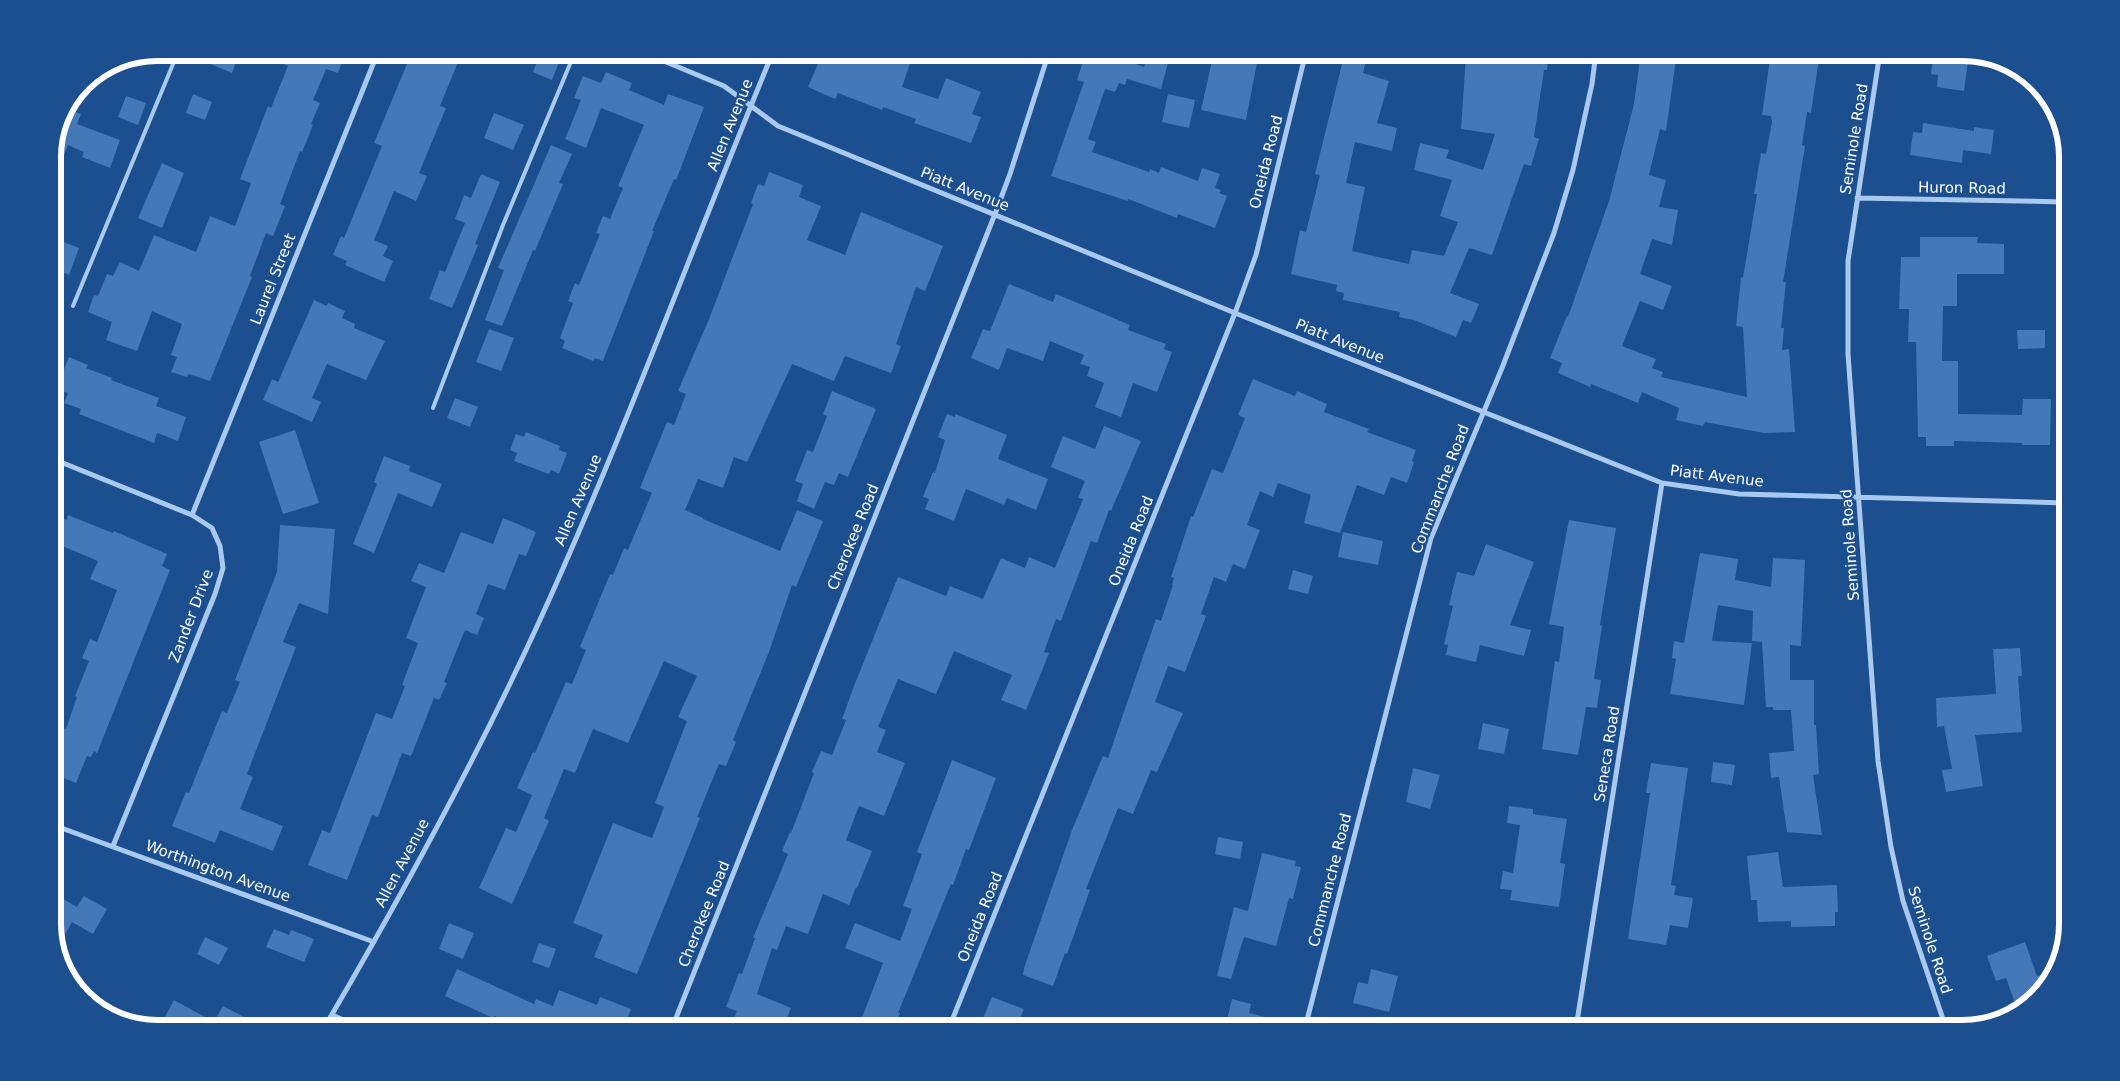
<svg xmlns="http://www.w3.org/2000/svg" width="2120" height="1081" font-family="'DejaVu Sans',sans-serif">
	<rect width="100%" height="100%" fill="#1b4f8f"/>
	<path fill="#4478b7" d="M 182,52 L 240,52 L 232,73 Z
		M 258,52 L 346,52 L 338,73 L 326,69 L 313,100 L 320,103 L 311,124 L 313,125 L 302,152 L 300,151 L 280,204 L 285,206 L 273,236 L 266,233 L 250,276 L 252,277 L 210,381 L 189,374 L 187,377 L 171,372 L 177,357 L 171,355 L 182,324 L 152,311 L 137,351 L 106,340 L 112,322 L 88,312 L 94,295 L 98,296 L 107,274 L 113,276 L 120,262 L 139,271 L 154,235 L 196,252 L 210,216 L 235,226 L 251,183 L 240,179 L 268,106 L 271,108 L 288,66 Z
		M 412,52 L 436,52 L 458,62 L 440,106 L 446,108 L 419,173 L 427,176 L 416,201 L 394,191 L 374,240 L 388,246 L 383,256 L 393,261 L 384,282 L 345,265 L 347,261 L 333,255 L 341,236 L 344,238 L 382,146 L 374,143 Z
		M 541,52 L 549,52 L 561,57 L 552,80 L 533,72 Z
		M 823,52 L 883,52 L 910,63 L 902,87 L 938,99 L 946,78 L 981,92 L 972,114 L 981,117 L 971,143 L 914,123 L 916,119 L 883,107 L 882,110 L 838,93 L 835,99 L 808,87 Z
		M 1086,52 L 1102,52 L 1144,67 L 1148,52 L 1171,52 L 1161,89 L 1127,79 L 1125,85 L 1119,83 L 1115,92 L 1105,89 L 1088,139 L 1096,142 L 1092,152 L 1149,172 L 1150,169 L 1159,173 L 1161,167 L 1198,181 L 1202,168 L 1220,174 L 1215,188 L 1221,190 L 1219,193 L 1227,196 L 1215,228 L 1178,214 L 1177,218 L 1128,199 L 1128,201 L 1051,176 L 1084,82 L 1077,80 Z
		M 1214,52 L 1259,52 L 1246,120 L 1201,110 Z
		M 1345,52 L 1368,52 L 1363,73 L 1389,81 L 1377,123 L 1397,128 L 1392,151 L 1355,142 L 1346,183 L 1365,187 L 1352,251 L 1409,264 L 1412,250 L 1444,256 L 1458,222 L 1440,216 L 1452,180 L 1414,170 L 1420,143 L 1449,150 L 1446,158 L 1483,170 L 1495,134 L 1461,129 L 1466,55 L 1511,56 L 1511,52 L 1549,52 L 1547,70 L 1544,70 L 1534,137 L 1539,139 L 1531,166 L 1524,164 L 1492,255 L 1469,248 L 1450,293 L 1479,304 L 1471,323 L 1463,320 L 1456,337 L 1414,320 L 1399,317 L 1400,312 L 1343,300 L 1344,293 L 1336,291 L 1337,285 L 1291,274 L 1300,230 L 1306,232 L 1320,175 L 1315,174 Z
		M 1641,52 L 1677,52 L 1666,131 L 1660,129 L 1649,175 L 1666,180 L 1659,207 L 1678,210 L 1672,245 L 1652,239 L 1640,274 L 1672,286 L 1663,310 L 1640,301 L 1622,346 L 1656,359 L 1652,368 L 1663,372 L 1661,377 L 1747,397 L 1743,327 L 1736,326 L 1741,277 L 1743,278 L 1757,194 L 1754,194 L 1761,153 L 1766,154 L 1772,122 L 1771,116 L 1762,115 L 1771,52 L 1820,52 L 1811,113 L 1807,112 L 1802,145 L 1805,146 L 1783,282 L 1786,282 L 1781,328 L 1784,328 L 1782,350 L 1789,349 L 1795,432 L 1764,433 L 1705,422 L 1703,426 L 1676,420 L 1679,408 L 1642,392 L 1638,403 L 1591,384 L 1590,387 L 1558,373 L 1562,363 L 1550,358 L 1567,316 L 1568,317 L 1609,201 L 1634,104 Z
		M 1934,52 L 1969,54 L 1964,91 L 1937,87 L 1938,75 L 1931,74 Z
		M 606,72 L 632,83 L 629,90 L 664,105 L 668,94 L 704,107 L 685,157 L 676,180 L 674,179 L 652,231 L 654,231 L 603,361 L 595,358 L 593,361 L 562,348 L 565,341 L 560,338 L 573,303 L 568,301 L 575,283 L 579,285 L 600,234 L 596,233 L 603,216 L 610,219 L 623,188 L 618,186 L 644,125 L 601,108 L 586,148 L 565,139 L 581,100 L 574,98 L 583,76 L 601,83 Z
		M 193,94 L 212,102 L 205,120 L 186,113 Z
		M 1168,94 L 1195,100 L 1189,128 L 1162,122 Z
		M 126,96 L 146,103 L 138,125 L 118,117 Z
		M 66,109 L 81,114 L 77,124 L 120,140 L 110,168 L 82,157 L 84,152 L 68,145 L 59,166 L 53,164 L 53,151 L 61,117 Z
		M 494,113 L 524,125 L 513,150 L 484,138 Z
		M 1923,123 L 1974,131 L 1974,127 L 1994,130 L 1991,154 L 1963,150 L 1962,163 L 1910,155 L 1913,132 L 1922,133 Z
		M 551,145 L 572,154 L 559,183 L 563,184 L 535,251 L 533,250 L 502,326 L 485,320 L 504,270 L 498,268 Z
		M 162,163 L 184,173 L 162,228 L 138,218 Z
		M 769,172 L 803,185 L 799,197 L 821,206 L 807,240 L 845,255 L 861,212 L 943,246 L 925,291 L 916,287 L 896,344 L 901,346 L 891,373 L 845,356 L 834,381 L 792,364 L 747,462 L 734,457 L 723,488 L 698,479 L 685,510 L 703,518 L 703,519 L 780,551 L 797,510 L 823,521 L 796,587 L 792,585 L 769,652 L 733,740 L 736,742 L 726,766 L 719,764 L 697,817 L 700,818 L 637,974 L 594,957 L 603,935 L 573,923 L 613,823 L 652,838 L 664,807 L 655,803 L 687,721 L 678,717 L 697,676 L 664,661 L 628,743 L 593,729 L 575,773 L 564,769 L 544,818 L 549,821 L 512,904 L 479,888 L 506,828 L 516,832 L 532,795 L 517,788 L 533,752 L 535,753 L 566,682 L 572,684 L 586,650 L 580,647 L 610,574 L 613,575 L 624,548 L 628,550 L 652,493 L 640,488 L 667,422 L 674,425 L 686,394 L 678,391 L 709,319 L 753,204 L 751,203 L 758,184 L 764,186 Z
		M 481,174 L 500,182 L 475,244 L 478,245 L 452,308 L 429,299 L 440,270 L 445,272 L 465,223 L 455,219 L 464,195 L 471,198 Z
		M 1920,237 L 1978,237 L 1977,243 L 2004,244 L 2004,274 L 1957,274 L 1957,306 L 1943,306 L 1942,361 L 1958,361 L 1958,414 L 2022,415 L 2023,399 L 2051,399 L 2050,445 L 2022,445 L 2022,443 L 1954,441 L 1954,446 L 1926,446 L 1926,437 L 1918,437 L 1916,342 L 1908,342 L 1909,309 L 1899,309 L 1901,257 L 1920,257 Z
		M 53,238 L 79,248 L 69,275 L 53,268 Z
		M 1009,284 L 1053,302 L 1056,294 L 1073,301 L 1130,325 L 1128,330 L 1166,344 L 1164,349 L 1172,352 L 1157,392 L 1133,383 L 1121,417 L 1095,407 L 1104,383 L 1087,376 L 1090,367 L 1080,364 L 1084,355 L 1050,341 L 1043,361 L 1007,348 L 999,370 L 971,358 L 983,329 L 990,331 Z
		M 314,300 L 327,306 L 328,303 L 345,311 L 342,318 L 355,324 L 354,328 L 385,341 L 366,380 L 327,364 L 312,398 L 321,402 L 312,422 L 263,400 L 272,379 L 278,382 Z
		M 489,329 L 514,338 L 501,371 L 476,362 Z
		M 2017,330 L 2045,330 L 2045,348 L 2018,349 Z
		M 69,357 L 88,365 L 86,368 L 112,378 L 111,380 L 159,398 L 156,406 L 186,417 L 178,441 L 157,433 L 154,443 L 79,414 L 81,409 L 64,403 L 68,393 L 56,389 Z
		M 1253,379 L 1295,396 L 1297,391 L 1327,404 L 1324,412 L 1369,429 L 1367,432 L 1416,450 L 1412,461 L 1414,462 L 1407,483 L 1391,477 L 1384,495 L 1357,485 L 1340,533 L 1304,523 L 1311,495 L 1278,483 L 1273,497 L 1260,491 L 1247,525 L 1260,530 L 1245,569 L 1233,564 L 1226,582 L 1214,577 L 1201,614 L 1206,616 L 1185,672 L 1168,666 L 1155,702 L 1183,713 L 1157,772 L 1151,770 L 1133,814 L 1118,808 L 1086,889 L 1090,890 L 1067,954 L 1065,953 L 1053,986 L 1023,975 L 1024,968 L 1072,830 L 1103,756 L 1108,758 L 1156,619 L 1161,621 L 1173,585 L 1172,585 L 1174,578 L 1171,577 L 1191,516 L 1193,517 L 1212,469 L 1223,473 L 1245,418 L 1238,415 Z
		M 832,391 L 876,409 L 848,477 L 839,473 L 834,485 L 825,482 L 814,509 L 797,501 L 803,484 L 795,481 L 807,450 L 813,452 L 827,416 L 823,414 Z
		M 455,398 L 478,407 L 470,427 L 447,418 Z
		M 947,414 L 955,417 L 955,414 L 1007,435 L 998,459 L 1048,479 L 1036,510 L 1007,498 L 1004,505 L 966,489 L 954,521 L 925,509 L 929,499 L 923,497 L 933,472 L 935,473 L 945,440 L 938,437 Z
		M 1104,426 L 1141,441 L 1111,511 L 1109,510 L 1097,543 L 1091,541 L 1061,621 L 1056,619 L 1044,652 L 1049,653 L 1026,710 L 1001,700 L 1012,675 L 954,651 L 936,694 L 898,679 L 878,727 L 886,730 L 877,752 L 905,763 L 884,816 L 859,806 L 846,840 L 872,851 L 857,888 L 856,887 L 849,905 L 823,894 L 808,934 L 786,926 L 777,950 L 772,948 L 757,994 L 791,1008 L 783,1028 L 730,1028 L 737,1011 L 726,1007 L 739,973 L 742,974 L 755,938 L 753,938 L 788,854 L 782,851 L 790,832 L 791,833 L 814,773 L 812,772 L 821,751 L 832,755 L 846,720 L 842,719 L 854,686 L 898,577 L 946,596 L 950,586 L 983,599 L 1001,558 L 1025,568 L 1029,557 L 1055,568 L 1083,499 L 1078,498 L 1085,481 L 1051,467 L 1063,436 L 1095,449 Z
		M 295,430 L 319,503 L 283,514 L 259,442 Z
		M 526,432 L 560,446 L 559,450 L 567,453 L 559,474 L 551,470 L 549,474 L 514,461 L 517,453 L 510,450 L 516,434 L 524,437 Z
		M 384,456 L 410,466 L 409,471 L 442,484 L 432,507 L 398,493 L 374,553 L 353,544 L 377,484 L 374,482 Z
		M 53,514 L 67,520 L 68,515 L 113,533 L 114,531 L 167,554 L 162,566 L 170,570 L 97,753 L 94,751 L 91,757 L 87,756 L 76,783 L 53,774 L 53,724 L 66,729 L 77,697 L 75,696 L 89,661 L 82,658 L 90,639 L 97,642 L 117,590 L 90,579 L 98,561 L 53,542 Z
		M 503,518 L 536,532 L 526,556 L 519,554 L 505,590 L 488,584 L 476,614 L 484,618 L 477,635 L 465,630 L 444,682 L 447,683 L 439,700 L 434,698 L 411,756 L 402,753 L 378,817 L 372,815 L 347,880 L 308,865 L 322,830 L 330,833 L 376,713 L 392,719 L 405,686 L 402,685 L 418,643 L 406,638 L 426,587 L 411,581 L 419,563 L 444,573 L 461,532 L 493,544 Z
		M 1569,520 L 1616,528 L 1600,625 L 1602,626 L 1594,679 L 1601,680 L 1597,708 L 1586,707 L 1578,755 L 1542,749 L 1555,661 L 1559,662 L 1564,627 L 1549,624 Z
		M 280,525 L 335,529 L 328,614 L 299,603 L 283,642 L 296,647 L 247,774 L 253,777 L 240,809 L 283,826 L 273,851 L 220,830 L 215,843 L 172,826 L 186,792 L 189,793 L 222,711 L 227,713 L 240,682 L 235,680 L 277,572 Z
		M 1343,532 L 1383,541 L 1378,565 L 1338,557 Z
		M 1486,544 L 1534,562 L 1510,625 L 1531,630 L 1524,656 L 1480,645 L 1476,662 L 1446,655 L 1448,645 L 1444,644 L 1453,606 L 1449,605 L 1457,572 L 1474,576 Z
		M 1700,553 L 1738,559 L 1735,580 L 1771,587 L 1773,558 L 1805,560 L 1801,646 L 1790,645 L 1790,680 L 1814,680 L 1814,725 L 1816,725 L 1819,774 L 1813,775 L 1822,835 L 1787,832 L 1779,777 L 1771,778 L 1769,753 L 1794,751 L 1791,710 L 1773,710 L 1773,707 L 1766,707 L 1762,642 L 1752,641 L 1753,611 L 1718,605 L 1712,641 L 1752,643 L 1744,705 L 1670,694 L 1676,659 L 1672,658 L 1674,641 L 1684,643 Z
		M 1293,570 L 1313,576 L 1308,594 L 1288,589 Z
		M 2020,648 L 2022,676 L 2018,676 L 2022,732 L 1975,735 L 1983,786 L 1946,792 L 1942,770 L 1952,769 L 1944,726 L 1937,727 L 1936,698 L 1996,694 L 1993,649 Z
		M 1483,723 L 1509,729 L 1504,754 L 1478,749 Z
		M 952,760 L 996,778 L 969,850 L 966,849 L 953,885 L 951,884 L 898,1013 L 900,1013 L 894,1028 L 858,1028 L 883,963 L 845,948 L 855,923 L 900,941 L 912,909 L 903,906 L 922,854 L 917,852 Z
		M 1713,762 L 1735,765 L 1732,785 L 1711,782 Z
		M 1651,763 L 1688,768 L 1671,885 L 1676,886 L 1674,895 L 1693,898 L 1688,928 L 1670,925 L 1666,945 L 1628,939 L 1650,793 L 1646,793 Z
		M 1413,768 L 1440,775 L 1430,809 L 1406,802 Z
		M 1509,806 L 1533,809 L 1533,814 L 1567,819 L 1560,863 L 1565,864 L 1559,907 L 1510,900 L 1512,890 L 1500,889 L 1503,871 L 1513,873 L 1520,825 L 1507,823 Z
		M 1218,837 L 1243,842 L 1240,859 L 1215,854 Z
		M 1778,852 L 1783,887 L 1837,885 L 1838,912 L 1835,912 L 1835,926 L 1791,927 L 1791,921 L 1758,922 L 1757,900 L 1751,900 L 1747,856 Z
		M 1262,853 L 1296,861 L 1295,866 L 1301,867 L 1293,899 L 1289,898 L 1276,946 L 1244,937 L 1231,979 L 1217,976 L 1234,907 L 1248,911 Z
		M 53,893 L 77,907 L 84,896 L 107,909 L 93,934 L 72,922 L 58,947 L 53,931 Z
		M 449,923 L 474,933 L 463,959 L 439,949 Z
		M 274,929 L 289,935 L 291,930 L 314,939 L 304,962 L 266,947 Z
		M 205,937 L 228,948 L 219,965 L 197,954 Z
		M 2025,942 L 2037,976 L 2054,973 L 2018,1012 L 2006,978 L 1996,981 L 1987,956 Z
		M 539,943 L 556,949 L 549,968 L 532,962 Z
		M 457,969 L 534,1004 L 536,999 L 553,1006 L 559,990 L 597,1005 L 600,997 L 631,1009 L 624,1028 L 526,1028 L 495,1016 L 493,1018 L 445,996 Z
		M 1371,969 L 1398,976 L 1389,1012 L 1353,1003 L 1358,982 L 1368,984 Z
		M 992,997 L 1024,1009 L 1016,1028 L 979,1028 Z
		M 1232,999 L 1251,1004 L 1249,1013 L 1285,1022 L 1284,1028 L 1225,1028 Z
		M 174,1000 L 214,1022 L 223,1006 L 265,1028 L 159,1028 Z"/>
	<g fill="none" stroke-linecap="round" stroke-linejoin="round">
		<path stroke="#a9c9ee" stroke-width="4" d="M 73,306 L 178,52
			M 433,408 L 503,225 L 575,52"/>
		<path stroke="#a9c9ee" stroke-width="5" d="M 642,52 L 724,86 L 778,126 L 1235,313 L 1662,483 L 1739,494 L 2067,503
			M 1880,52 L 1848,261 L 1848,354 L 1878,761 L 1891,847 L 1903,901 L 1946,1028
			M 1857,198 L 2067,202
			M 53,459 L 192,515 L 212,528 L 220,546 L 223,568 L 215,594 L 113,846
			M 192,515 L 378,52
			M 53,825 L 374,942
			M 332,1015 L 362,1028
			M 324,1028 C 401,897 475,762 539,622 C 624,436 694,242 773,52
			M 672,1028 L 995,214 L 1010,174 L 1049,52
			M 949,1028 L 1235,313 L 1256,255 L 1306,52
			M 1305,1028 L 1431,538 L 1502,368 L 1554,233 L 1573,170 L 1592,84 L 1596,52
			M 1576,1028 L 1662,483"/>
	</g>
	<g text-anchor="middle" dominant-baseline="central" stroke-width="4.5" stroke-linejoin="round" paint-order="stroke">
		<g font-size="15" fill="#fff" stroke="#1b4f8f">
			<text transform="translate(730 125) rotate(-68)">Allen Avenue</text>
			<text transform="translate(1854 139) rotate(-81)">Seminole Road</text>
			<text transform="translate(1266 162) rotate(-76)">Oneida Road</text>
			<text transform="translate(1962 188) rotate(1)">Huron Road</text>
			<text transform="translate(965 189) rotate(22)">Piatt Avenue</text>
			<text transform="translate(273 279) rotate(-68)">Laurel Street</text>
			<text transform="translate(1340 341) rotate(22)">Piatt Avenue</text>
			<text transform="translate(1717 476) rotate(7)">Piatt Avenue</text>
			<text transform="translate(1440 489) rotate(-69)">Commanche Road</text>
			<text transform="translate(578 500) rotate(-67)">Allen Avenue</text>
			<text transform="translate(853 537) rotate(-68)">Cherokee Road</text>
			<text transform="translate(1131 541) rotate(-68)">Oneida Road</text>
			<text transform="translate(1850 545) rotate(-94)">Seminole Road</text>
			<text transform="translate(191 616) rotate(-69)">Zander Drive</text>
			<text transform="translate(1607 754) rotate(-81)">Seneca Road</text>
			<text transform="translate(402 863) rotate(-62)">Allen Avenue</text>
			<text transform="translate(218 871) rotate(20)">Worthington Avenue</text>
			<text transform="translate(1330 880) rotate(-76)">Commanche Road</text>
			<text transform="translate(704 914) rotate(-68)">Cherokee Road</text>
			<text transform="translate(980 917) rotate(-68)">Oneida Road</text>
			<text transform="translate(1930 940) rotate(72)">Seminole Road</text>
		</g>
	</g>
	<path d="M0 0H2120V1081H0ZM157 61H1963A96 96 0 0 1 2059 157V924A96 96 0 0 1 1963 1020H157A96 96 0 0 1 61 924V157A96 96 0 0 1 157 61Z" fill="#1b4f8f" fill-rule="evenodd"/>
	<path fill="none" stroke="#fff" stroke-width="6" d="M157 61H1963A96 96 0 0 1 2059 157V924A96 96 0 0 1 1963 1020H157A96 96 0 0 1 61 924V157A96 96 0 0 1 157 61Z"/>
</svg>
